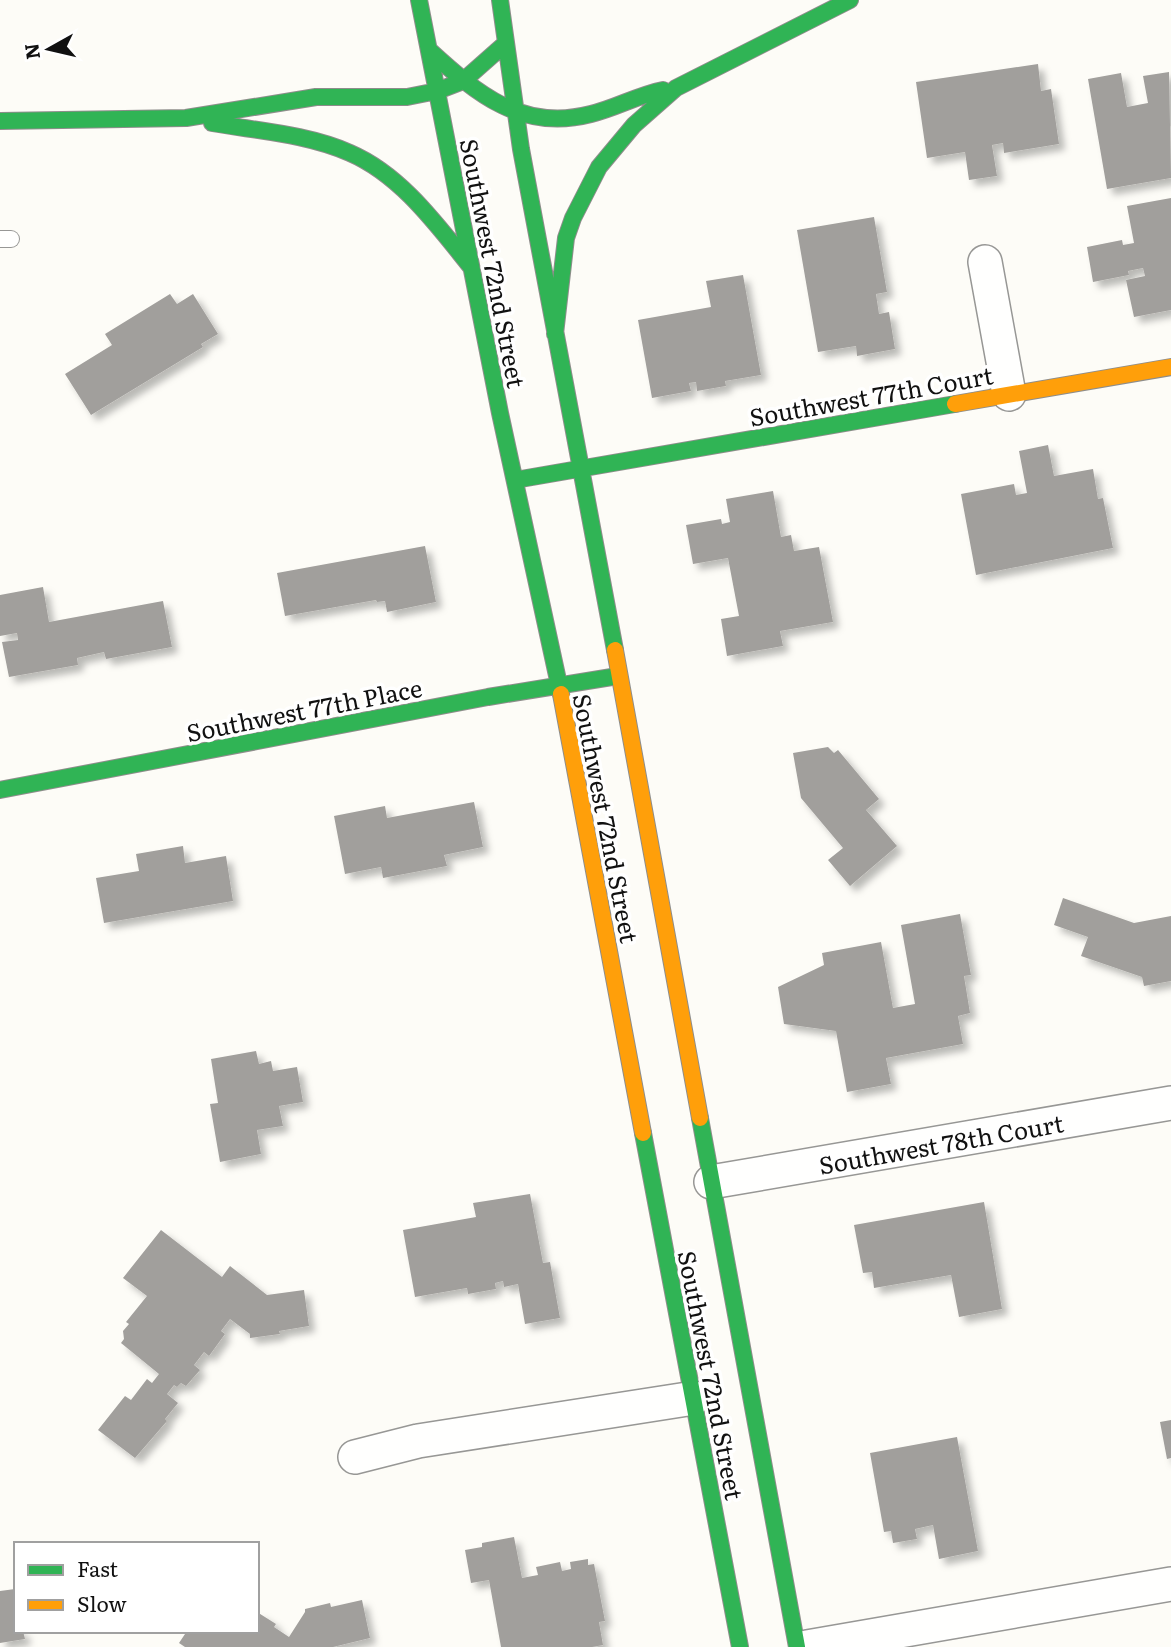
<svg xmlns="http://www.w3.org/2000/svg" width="1171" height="1647" font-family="Literata,serif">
	<defs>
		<filter id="shadow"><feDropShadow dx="6" dy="6" stdDeviation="3.5" flood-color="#0004"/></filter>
	</defs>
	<rect width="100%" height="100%" fill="#fdfcf7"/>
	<path fill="#a19f9c" filter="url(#shadow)" d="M 1038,64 L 1041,91 L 1051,89 L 1059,144 L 1004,153 L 1003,143 L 992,145 L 997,176 L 969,180 L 965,152 L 927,158 L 916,82 Z
		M 1169,72 L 1171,178 L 1107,189 L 1088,79 L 1121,73 L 1127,107 L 1148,103 L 1143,76 Z
		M 1171,198 L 1171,310 L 1134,317 L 1126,280 L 1145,276 L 1143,268 L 1128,271 L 1129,275 L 1093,282 L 1087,247 L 1122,240 L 1123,245 L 1134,243 L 1127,206 Z
		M 874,217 L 887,292 L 876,294 L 879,314 L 889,312 L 895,349 L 857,356 L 856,346 L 818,352 L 797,230 Z
		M 743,275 L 761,375 L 725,381 L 726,386 L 697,391 L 696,382 L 689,383 L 691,391 L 652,398 L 638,320 L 711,307 L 706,281 Z
		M 170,294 L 177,304 L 193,294 L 218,334 L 201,344 L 203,347 L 91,415 L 65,374 L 112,345 L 105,334 Z
		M 1048,445 L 1054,476 L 1093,469 L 1098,499 L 1103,498 L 1113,548 L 976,575 L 961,494 L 1014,484 L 1016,495 L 1027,493 L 1019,451 Z
		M 773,491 L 781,537 L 791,535 L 794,551 L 819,547 L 833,622 L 780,631 L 783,646 L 727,656 L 721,619 L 739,616 L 728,558 L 693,564 L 686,525 L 721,519 L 722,524 L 730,522 L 726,499 Z
		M 425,546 L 436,602 L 387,612 L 385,601 L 377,602 L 376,600 L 285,616 L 277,573 Z
		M 43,587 L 49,622 L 163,601 L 172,647 L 106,659 L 104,652 L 77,658 L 78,665 L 9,677 L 2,642 L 18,640 L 17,633 L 0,636 L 0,595 Z
		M 828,747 L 834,753 L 838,750 L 879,799 L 866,810 L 897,846 L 850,886 L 828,860 L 843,848 L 801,798 L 793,753 Z
		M 474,802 L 483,847 L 444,855 L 447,866 L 383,878 L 381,867 L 345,874 L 334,816 L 385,806 L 387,818 Z
		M 183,846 L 185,863 L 226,856 L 233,901 L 104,923 L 96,878 L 139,871 L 136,854 Z
		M 1063,898 L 1134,923 L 1171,916 L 1171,981 L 1144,986 L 1142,977 L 1081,956 L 1088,937 L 1054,925 Z
		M 960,914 L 971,975 L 964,976 L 970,1013 L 958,1016 L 963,1044 L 886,1058 L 891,1084 L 847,1092 L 836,1031 L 784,1024 L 778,987 L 824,965 L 822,953 L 881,942 L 893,1008 L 915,1004 L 901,925 Z
		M 256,1051 L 259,1064 L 271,1061 L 273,1071 L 297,1067 L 303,1102 L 279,1106 L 283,1126 L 257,1130 L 261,1154 L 220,1162 L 210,1104 L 218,1103 L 211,1059 Z
		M 530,1194 L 543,1263 L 550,1262 L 560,1318 L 525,1324 L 518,1284 L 504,1287 L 503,1281 L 495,1283 L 496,1289 L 468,1294 L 467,1288 L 415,1297 L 403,1230 L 476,1217 L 473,1203 Z
		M 984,1202 L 1002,1309 L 959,1317 L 951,1275 L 874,1288 L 872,1272 L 863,1273 L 854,1225 Z
		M 161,1230 L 222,1277 L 230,1266 L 267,1295 L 304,1290 L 309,1326 L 279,1331 L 280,1334 L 250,1338 L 250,1334 L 230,1319 L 221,1331 L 225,1334 L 209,1356 L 204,1352 L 194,1365 L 200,1370 L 186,1386 L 181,1383 L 177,1387 L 174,1385 L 167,1394 L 178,1403 L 165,1419 L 167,1421 L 135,1458 L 98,1430 L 125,1396 L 131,1400 L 147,1379 L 152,1383 L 159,1374 L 121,1343 L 124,1339 L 123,1331 L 129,1324 L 126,1322 L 147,1296 L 123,1278 Z
		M 1171,1420 L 1171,1458 L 1167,1459 L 1160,1422 Z
		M 957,1437 L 978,1551 L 939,1559 L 933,1525 L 915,1529 L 917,1539 L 893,1543 L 891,1531 L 884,1532 L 870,1453 Z
		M 514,1537 L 522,1578 L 538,1575 L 536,1567 L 560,1562 L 562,1571 L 571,1569 L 570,1562 L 588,1559 L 588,1565 L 594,1564 L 605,1621 L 599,1622 L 603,1645 L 592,1647 L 501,1647 L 489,1580 L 471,1583 L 465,1550 L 482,1547 L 482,1543 Z
		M 15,1589 L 16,1631 L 23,1631 L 25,1639 L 0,1643 L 0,1591 Z
		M 362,1600 L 370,1638 L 333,1647 L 185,1647 L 179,1643 L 187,1631 L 257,1631 L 257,1612 L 276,1624 L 274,1627 L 289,1637 L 305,1612 L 305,1609 L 330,1603 L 331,1607 Z"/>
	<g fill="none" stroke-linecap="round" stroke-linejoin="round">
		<defs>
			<path id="lane" d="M 0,239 L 11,239"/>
			<path id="street" d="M 985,262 L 1009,394
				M 711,1182 L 1171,1103
				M 355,1457 L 418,1441 L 694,1398
				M 807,1647 L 1171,1584"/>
			<path id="fast" d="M 419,0 L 500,413 L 561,694
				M 500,0 L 521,149 L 615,650
				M 429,50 C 477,94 522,132 591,114 C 616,108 638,95 663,90
				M 0,121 L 186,118 L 316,97 L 407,97 L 437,91 L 463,81 L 506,43
				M 212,123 C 258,131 307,134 350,153 C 401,175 437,225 471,267
				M 555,334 L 566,238 L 573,218 L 599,167 L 634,125 L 676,88 L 850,0
				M 515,480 L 955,404
				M 0,790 L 488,697 L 618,676
				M 700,1118 L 797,1647
				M 643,1133 L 740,1647"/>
			<path id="slow" d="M 955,404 L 1171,367
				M 615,650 L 700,1118
				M 561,694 L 643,1133"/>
		</defs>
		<use href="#lane" stroke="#979795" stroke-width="18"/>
		<use href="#street" stroke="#979795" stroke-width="36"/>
		<use href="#fast" stroke="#8e8d8b" stroke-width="18"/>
		<use href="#slow" stroke="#8e8d8b" stroke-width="18"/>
		<use href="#lane" stroke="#fffffe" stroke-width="16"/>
		<use href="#street" stroke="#fffffe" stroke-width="33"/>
		<use href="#fast" stroke="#30b455" stroke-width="16"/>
		<use href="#slow" stroke="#ff9f0a" stroke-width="16"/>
	</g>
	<g text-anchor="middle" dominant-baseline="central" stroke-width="7" stroke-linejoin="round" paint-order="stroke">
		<g font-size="24" fill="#111" stroke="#fff">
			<text transform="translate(494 263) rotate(79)">Southwest 72nd Street</text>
			<text transform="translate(871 395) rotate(-10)">Southwest 77th Court</text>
			<text transform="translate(304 709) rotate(-11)">Southwest 77th Place</text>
			<text transform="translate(607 818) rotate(79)">Southwest 72nd Street</text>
			<text transform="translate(941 1143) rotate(-10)">Southwest 78th Court</text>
			<text transform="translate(712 1375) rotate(79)">Southwest 72nd Street</text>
		</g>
	</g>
	<rect x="14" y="1542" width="245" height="91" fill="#ffffff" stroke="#a0a0a0" stroke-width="2"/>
	<rect x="28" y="1565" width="35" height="10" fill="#30b455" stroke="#a0a0a0" stroke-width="2"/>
	<text x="77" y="1577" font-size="21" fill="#111111">Fast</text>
	<rect x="28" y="1600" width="35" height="10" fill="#ff9f0a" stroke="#a0a0a0" stroke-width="2"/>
	<text x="77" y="1612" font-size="21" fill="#111111">Slow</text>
	<g transform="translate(49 49) rotate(262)" stroke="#ffffff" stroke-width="5" paint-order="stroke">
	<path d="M0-5L12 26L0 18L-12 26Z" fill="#111111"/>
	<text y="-10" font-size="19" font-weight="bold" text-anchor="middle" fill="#111111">N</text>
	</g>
</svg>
